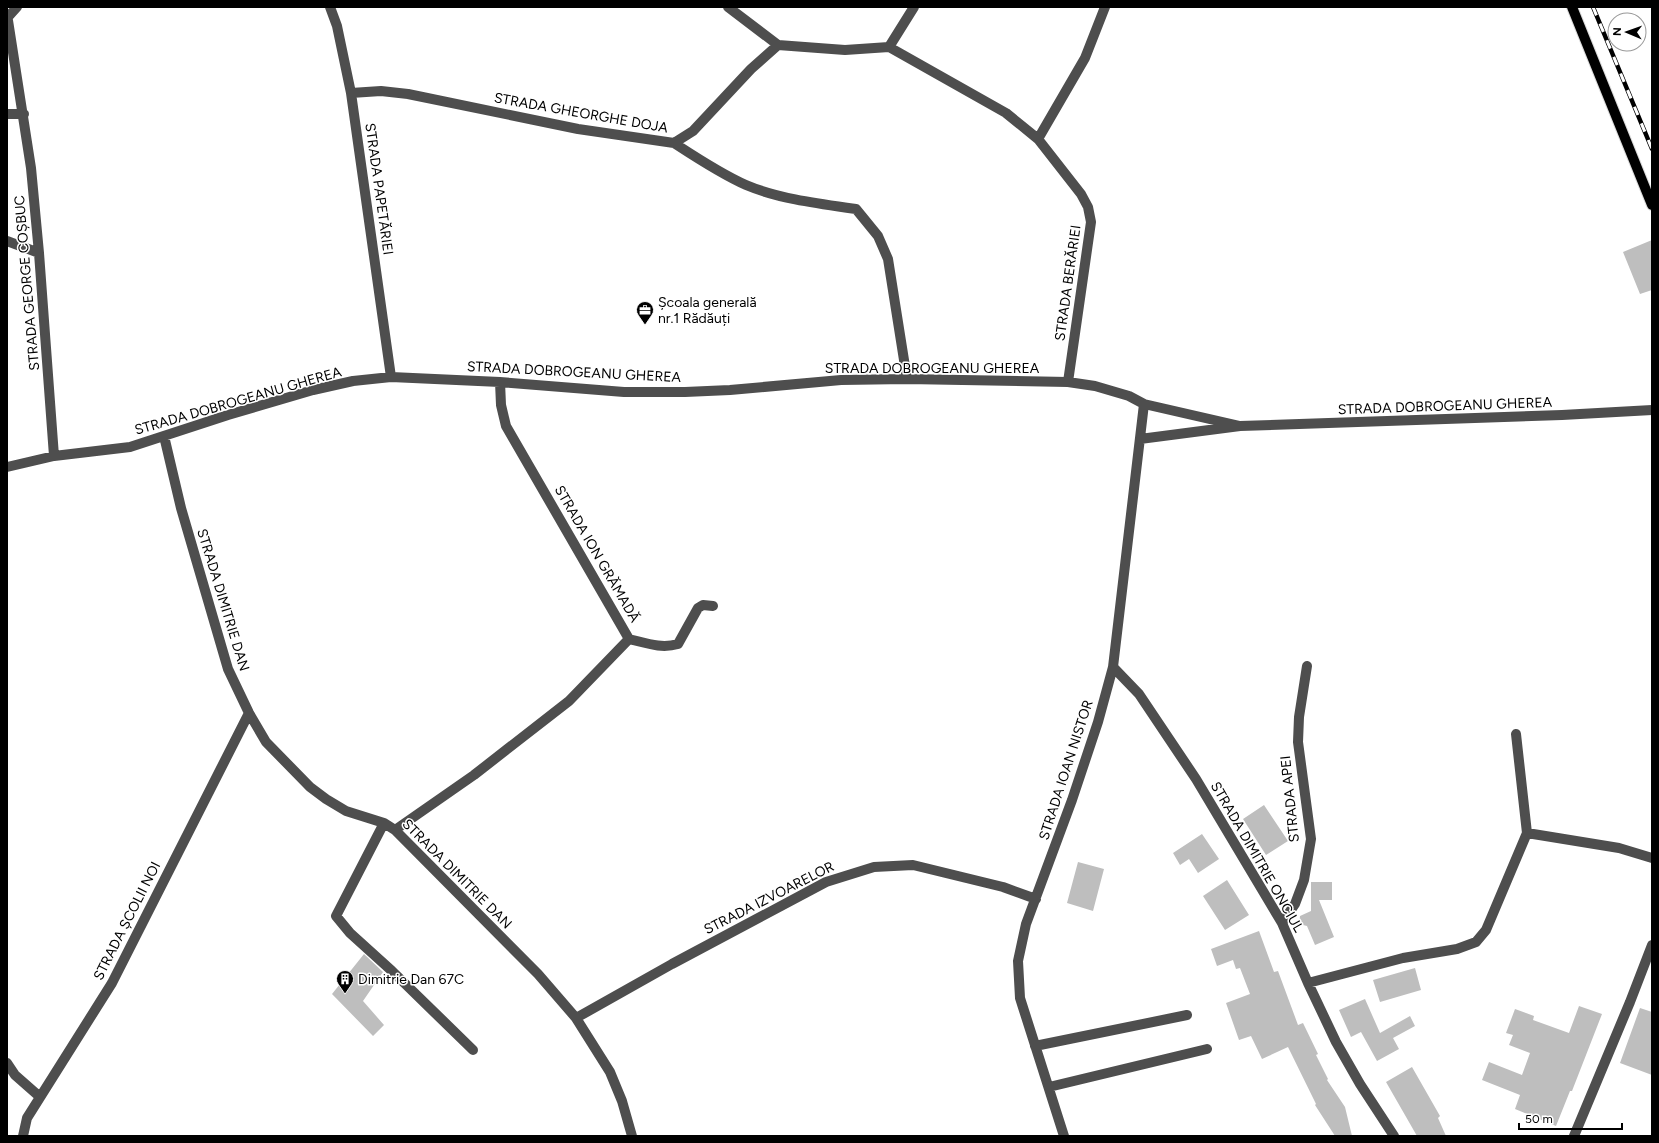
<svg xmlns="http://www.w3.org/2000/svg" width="1659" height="1143" font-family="Figtree,sans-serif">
	<rect width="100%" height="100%" fill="#fff"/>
	<path fill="#bebebe" d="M 1652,240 L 1652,290 L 1640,294 L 1623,252 Z
		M 1264,805 L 1288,841 L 1266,855 L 1243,819 Z
		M 1202,834 L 1219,859 L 1198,873 L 1189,859 L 1180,865 L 1173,853 Z
		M 1078,862 L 1104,869 L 1093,911 L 1067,903 Z
		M 1227,880 L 1249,915 L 1225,930 L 1203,896 Z
		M 1311,882 L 1332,882 L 1332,900 L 1319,900 L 1334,937 L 1315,945 L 1307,926 L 1299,924 L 1300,916 L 1311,911 Z
		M 1259,931 L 1274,972 L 1278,971 L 1298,1025 L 1303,1023 L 1318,1054 L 1316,1055 L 1328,1079 L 1327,1080 L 1345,1107 L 1352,1136 L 1335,1136 L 1315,1105 L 1316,1104 L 1288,1047 L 1262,1059 L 1251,1036 L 1239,1040 L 1226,1003 L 1250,994 L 1240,968 L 1236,969 L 1233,960 L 1217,966 L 1211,949 Z
		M 364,954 L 383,972 L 363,1001 L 384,1025 L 373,1036 L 332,994 Z
		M 1415,968 L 1421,990 L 1380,1002 L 1373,980 Z
		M 1365,999 L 1380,1033 L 1410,1016 L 1415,1026 L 1393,1038 L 1399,1049 L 1377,1061 L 1361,1032 L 1351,1037 L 1339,1010 Z
		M 1579,1006 L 1602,1014 L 1572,1091 L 1570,1091 L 1556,1126 L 1515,1109 L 1520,1095 L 1482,1080 L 1489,1062 L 1522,1075 L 1530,1053 L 1509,1045 L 1513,1035 L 1506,1033 L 1515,1009 L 1534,1016 L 1533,1020 L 1569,1033 Z
		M 1640,1008 L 1652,1012 L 1652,1075 L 1620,1063 Z
		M 1412,1067 L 1440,1116 L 1438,1118 L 1446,1136 L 1417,1136 L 1386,1082 Z"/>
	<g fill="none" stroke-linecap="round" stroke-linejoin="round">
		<defs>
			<path id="major" d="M 1572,7 L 1652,205"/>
		</defs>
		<use href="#major" stroke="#dbdbdb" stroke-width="12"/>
		<path stroke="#4e4e4e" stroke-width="10" d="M 330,7 L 337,26 L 351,93 L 391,377
			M 728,7 L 778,45
			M 7,14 L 31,168 L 39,253 L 54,456
			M 8,17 L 17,7
			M 889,47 L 1006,113 L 1038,139 L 1081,194 L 1088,207 L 1091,222 L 1068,382
			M 351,93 L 381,91 L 408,94 L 578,129 L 674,143 L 693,131 L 751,69 L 778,45 L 845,50 L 889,47 L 914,7
			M 7,114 L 24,114
			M 1038,139 L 1085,58 L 1105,7
			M 674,143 C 697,158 721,174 746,185 C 779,199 821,204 856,209 L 878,236 L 888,259 L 907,379
			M 7,241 L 39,253
			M 164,436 L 181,508 L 228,669 L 249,713 L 266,742 L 310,787 L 326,799 L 346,811 L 384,823 L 395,830 L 538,974 L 576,1018 L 610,1072 L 622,1101 L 632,1136
			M 1140,439 L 1240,426 L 1562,415 L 1652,410
			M 7,467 L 54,456 L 130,447 L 228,415 L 313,390 L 353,381 L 391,377 L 500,382 L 624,392 L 685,392 L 730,390 L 841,380 L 907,379 L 1068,382 L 1095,386 L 1129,396 L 1144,404 L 1240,426
			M 629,639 C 646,643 661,649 678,644 L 698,608 L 703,605 L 713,606
			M 1113,667 L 1139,694 L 1196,779 L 1282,923 L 1308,983 L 1336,1042 L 1360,1084 L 1394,1136
			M 384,823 L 336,916 L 350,933 L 392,971 L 473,1050
			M 395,830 L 474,775 L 569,701 L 629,639 L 506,426 L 501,405 L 500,382
			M 1527,833 L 1619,848 L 1652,858
			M 1282,923 L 1295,904 L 1304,880 L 1311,839 L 1298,742 L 1299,717 L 1307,666
			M 1308,983 L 1403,958 L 1457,949 L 1476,942 L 1486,930 L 1527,833 L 1516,734
			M 576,1018 L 672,964 L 826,882 L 874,867 L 913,865 L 1003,887 L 1036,899
			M 1035,1046 L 1187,1015
			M 7,1063 L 15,1075 L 40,1097
			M 1049,1087 L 1207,1049
			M 23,1136 L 27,1118 L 112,983 L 249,713
			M 1064,1136 L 1020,998 L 1018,961 L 1026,924 L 1072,800 L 1098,722 L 1113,667 L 1144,404
			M 1574,1136 L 1630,1002 L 1652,945"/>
		<use href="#major" stroke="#000" stroke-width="10"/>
		<defs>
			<path id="rail" d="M 1593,7 L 1652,149"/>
		</defs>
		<use href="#rail" stroke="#000" stroke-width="4.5"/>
		<use href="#rail" stroke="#fff" stroke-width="3" stroke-dasharray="9" stroke-linecap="butt"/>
	</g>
	<defs>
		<symbol id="office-pin" viewBox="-11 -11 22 30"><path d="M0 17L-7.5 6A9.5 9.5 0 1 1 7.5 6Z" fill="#000" stroke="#fff"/><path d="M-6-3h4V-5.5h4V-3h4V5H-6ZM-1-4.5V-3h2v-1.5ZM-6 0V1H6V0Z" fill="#fff"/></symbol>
		<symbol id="building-pin" viewBox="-11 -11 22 30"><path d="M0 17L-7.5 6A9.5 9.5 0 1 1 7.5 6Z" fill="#000" stroke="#fff"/><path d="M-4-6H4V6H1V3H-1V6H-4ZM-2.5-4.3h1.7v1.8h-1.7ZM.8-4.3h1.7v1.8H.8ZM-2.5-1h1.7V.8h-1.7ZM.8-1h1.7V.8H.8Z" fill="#fff"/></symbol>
	</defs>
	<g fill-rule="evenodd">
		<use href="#office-pin" x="635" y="300" width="20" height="27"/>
		<use href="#building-pin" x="335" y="969" width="20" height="27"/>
	</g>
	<g text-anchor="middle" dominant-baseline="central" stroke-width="3" stroke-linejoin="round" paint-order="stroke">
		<g font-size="14" fill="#000" stroke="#fff">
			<text transform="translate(581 113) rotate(10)">STRADA GHEORGHE DOJA</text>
			<text transform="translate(379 189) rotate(82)">STRADA PAPETĂRIEI</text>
			<text transform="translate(27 283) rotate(-95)">STRADA GEORGE COȘBUC</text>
			<text transform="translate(1068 283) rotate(-82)">STRADA BERĂRIEI</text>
			<text x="932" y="368">STRADA DOBROGEANU GHEREA</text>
			<text transform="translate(574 372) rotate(3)">STRADA DOBROGEANU GHEREA</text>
			<text transform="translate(238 401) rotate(-16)">STRADA DOBROGEANU GHEREA</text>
			<text transform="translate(1445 406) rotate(-2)">STRADA DOBROGEANU GHEREA</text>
			<text transform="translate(597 554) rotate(60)">STRADA ION GRĂMADĂ</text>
			<text transform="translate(223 600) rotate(73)">STRADA DIMITRIE DAN</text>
			<text transform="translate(1066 770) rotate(-72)">STRADA IOAN NISTOR</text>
			<text transform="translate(1290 799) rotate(-96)">STRADA APEI</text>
			<text transform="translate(1257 857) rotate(60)">STRADA DIMITRIE ONCIUL</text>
			<text transform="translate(457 874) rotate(45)">STRADA DIMITRIE DAN</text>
			<text transform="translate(769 898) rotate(-27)">STRADA IZVOARELOR</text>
			<text transform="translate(127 921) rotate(-63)">STRADA ȘCOLII NOI</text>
		</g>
		<g font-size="14" fill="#000" stroke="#fff" text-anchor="start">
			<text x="658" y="302">Școala generală<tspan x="658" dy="16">nr.1 Rădăuți</tspan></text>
			<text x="358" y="979">Dimitrie Dan 67C</text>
		</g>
	</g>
	<rect width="1659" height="1143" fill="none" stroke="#000000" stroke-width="16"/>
	<g transform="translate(1627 32) rotate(272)"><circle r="19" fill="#ffffff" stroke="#999999"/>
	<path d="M0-3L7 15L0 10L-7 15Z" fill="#000000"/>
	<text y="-6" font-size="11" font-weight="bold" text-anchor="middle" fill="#000000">N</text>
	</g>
	<path d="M1519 1123v6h103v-6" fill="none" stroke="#000000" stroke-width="2"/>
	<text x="1525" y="1123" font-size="12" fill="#000000" stroke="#ffffff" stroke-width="3" paint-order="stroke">50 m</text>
</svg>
